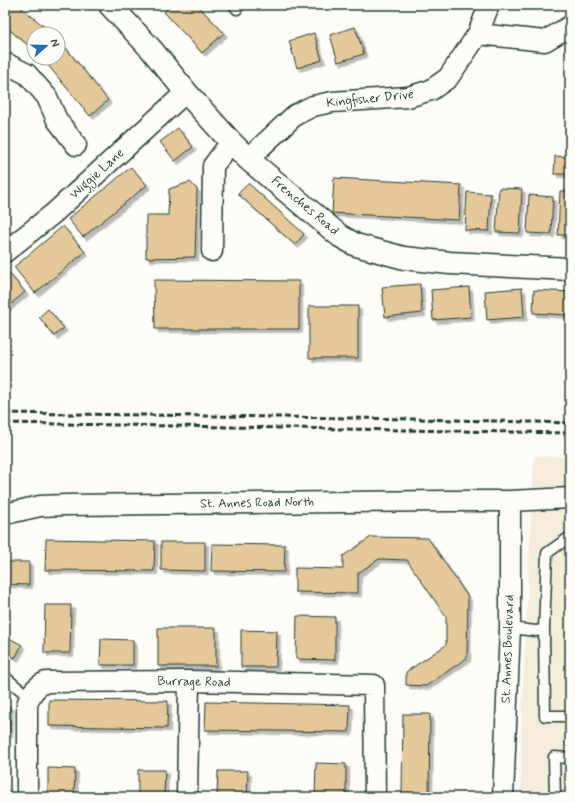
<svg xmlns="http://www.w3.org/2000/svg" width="575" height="802" font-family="Mynerve,sans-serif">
	<defs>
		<filter id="shadow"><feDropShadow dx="3.5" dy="3.5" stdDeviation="0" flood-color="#0004"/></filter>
	</defs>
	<rect width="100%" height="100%" fill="#fdfcf7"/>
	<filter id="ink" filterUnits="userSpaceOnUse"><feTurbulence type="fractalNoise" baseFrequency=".025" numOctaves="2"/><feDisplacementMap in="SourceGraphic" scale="8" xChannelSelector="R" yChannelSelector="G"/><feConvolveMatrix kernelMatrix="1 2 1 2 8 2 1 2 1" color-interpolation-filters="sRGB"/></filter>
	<g filter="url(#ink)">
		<path fill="#f6ecdb" d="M 534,456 L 570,457 L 570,797 L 521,797 L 521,733 Z"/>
		<path fill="#e5c899" stroke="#1f3d34" filter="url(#shadow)" d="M 5,5 L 18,5 L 52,33 L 34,34 L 34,50 L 5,26 Z
			M 171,5 L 197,5 L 224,33 L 202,53 L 164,12 Z
			M 355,27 L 364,54 L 338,62 L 330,35 Z
			M 314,33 L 322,60 L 297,68 L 289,41 Z
			M 60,41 L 108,100 L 90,116 L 42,58 L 58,58 L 58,42 Z
			M 178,128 L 193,147 L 175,161 L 160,142 Z
			M 555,156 L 570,157 L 570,174 L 554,174 Z
			M 131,167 L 147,185 L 83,237 L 68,219 Z
			M 334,178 L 461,185 L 459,220 L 332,213 Z
			M 190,182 L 197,189 L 195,257 L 146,258 L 146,215 L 168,215 L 169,189 Z
			M 248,183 L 304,234 L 295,245 L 238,194 Z
			M 499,188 L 522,189 L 520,233 L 496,232 Z
			M 560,191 L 570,191 L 570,235 L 558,235 Z
			M 467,192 L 491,194 L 489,231 L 465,230 Z
			M 529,195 L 553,197 L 551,234 L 527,233 Z
			M 63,226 L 85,252 L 35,293 L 14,267 Z
			M 8,272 L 25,292 L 5,309 L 5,274 Z
			M 154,280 L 299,281 L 299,329 L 155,329 Z
			M 420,284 L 422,313 L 385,317 L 382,287 Z
			M 469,287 L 471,317 L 433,320 L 431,290 Z
			M 522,288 L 524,317 L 487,320 L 485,291 Z
			M 534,290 L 570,292 L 570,315 L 533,313 Z
			M 309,306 L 358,306 L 358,358 L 309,358 Z
			M 48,309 L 64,328 L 54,336 L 39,317 Z
			M 371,537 L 428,538 L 468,597 L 467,658 L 426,686 L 406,685 L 406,672 L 446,645 L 446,617 L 407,560 L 379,559 L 358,573 L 358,593 L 295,592 L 295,568 L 343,569 L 343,556 Z
			M 46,539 L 155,541 L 154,571 L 45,570 Z
			M 161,542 L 205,542 L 205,571 L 161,570 Z
			M 212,544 L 285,545 L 284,572 L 211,571 Z
			M 5,562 L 29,562 L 29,585 L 5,584 Z
			M 45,605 L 71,605 L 70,653 L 44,653 Z
			M 570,614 L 570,694 L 568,694 Z
			M 297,616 L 335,617 L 335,660 L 296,659 Z
			M 158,628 L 216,628 L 216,666 L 158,666 Z
			M 241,630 L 277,631 L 276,667 L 241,667 Z
			M 9,638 L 22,645 L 15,658 L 5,652 L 5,645 Z
			M 101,639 L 133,640 L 133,665 L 100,665 Z
			M 49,700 L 168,701 L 167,728 L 49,726 Z
			M 206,702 L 350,705 L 349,732 L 205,730 Z
			M 5,706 L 10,706 L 9,734 L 5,734 Z
			M 403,714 L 430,714 L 429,797 L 402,797 Z
			M 316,763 L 346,764 L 346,797 L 315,797 Z
			M 48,768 L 75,769 L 74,797 L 48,797 Z
			M 138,770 L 165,770 L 164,797 L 138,797 Z
			M 218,771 L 248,771 L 247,797 L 217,797 Z
			M 5,786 L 7,786 L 7,797 L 5,797 Z"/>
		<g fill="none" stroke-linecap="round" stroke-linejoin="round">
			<defs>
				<path id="service" d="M 234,5 L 237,9
					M 570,539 L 567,539 L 547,553 L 544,629 L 545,716 L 570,716
					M 510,628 L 536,631 L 544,629
					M 5,677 L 29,697
					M 555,797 L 554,757 L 570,758"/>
				<path id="minor" d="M 478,34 L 545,41 L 570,26
					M 5,63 L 27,74 L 47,97 L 57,120 L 76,145
					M 248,159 L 295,115 L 313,106 L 332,102 L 408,97 L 431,90 L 448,78 L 478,34 L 489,5
					M 212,251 L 213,166 L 231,142
					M 5,252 L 54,213 L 186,92
					M 5,514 L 40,506 L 66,505 L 445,501 L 510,501 L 570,498
					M 27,797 L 27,705 C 30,694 36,686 46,682 L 189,681 L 374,685 L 375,797
					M 187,797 L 189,681
					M 503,797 L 510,628 L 510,501"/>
				<path id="tertiary" d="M 110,5 L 151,49 L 186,92 L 231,142 L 248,159 L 340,236 L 356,245 L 404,258 L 450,263 L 570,269"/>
			</defs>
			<use href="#service" stroke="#1f3d34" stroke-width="13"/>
			<use href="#minor" stroke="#1f3d34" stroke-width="23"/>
			<use href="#tertiary" stroke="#1f3d34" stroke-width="25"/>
			<use href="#service" stroke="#fdfcf7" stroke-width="10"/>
			<use href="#minor" stroke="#fdfcf7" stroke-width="20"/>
			<use href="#tertiary" stroke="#fdfcf7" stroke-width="22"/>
			<path stroke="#1f3d34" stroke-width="3" stroke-dasharray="6 3" stroke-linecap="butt" d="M 5,413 L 416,419 L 570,423
				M 5,423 L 570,433"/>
		</g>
	</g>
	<g text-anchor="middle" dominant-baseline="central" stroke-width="3" stroke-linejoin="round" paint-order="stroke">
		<g font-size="13" fill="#1f3d34" stroke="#fdfcf7">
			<text transform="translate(370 99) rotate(-6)">Kingfisher Drive</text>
			<text transform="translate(97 174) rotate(-42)">Wiggie Lane</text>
			<text transform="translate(305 206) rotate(40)">Frenches Road</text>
			<text transform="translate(257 503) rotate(-1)">St. Annes Road North</text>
			<text transform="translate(508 649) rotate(-88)">St. Annes Boulevard</text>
			<text transform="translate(194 682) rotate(1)">Burrage Road</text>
		</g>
	</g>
	<rect width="575" height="802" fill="none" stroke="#fdfcf7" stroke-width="20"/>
	<rect x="10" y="10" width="555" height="782" fill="none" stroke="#1f3d34" stroke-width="1.5" filter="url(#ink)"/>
	<g transform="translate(46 46) rotate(70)"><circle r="19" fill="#fdfcf7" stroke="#a4b0a9"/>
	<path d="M0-3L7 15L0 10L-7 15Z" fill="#1f6fb2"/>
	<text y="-6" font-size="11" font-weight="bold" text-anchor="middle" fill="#1f3d34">N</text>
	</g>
</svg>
